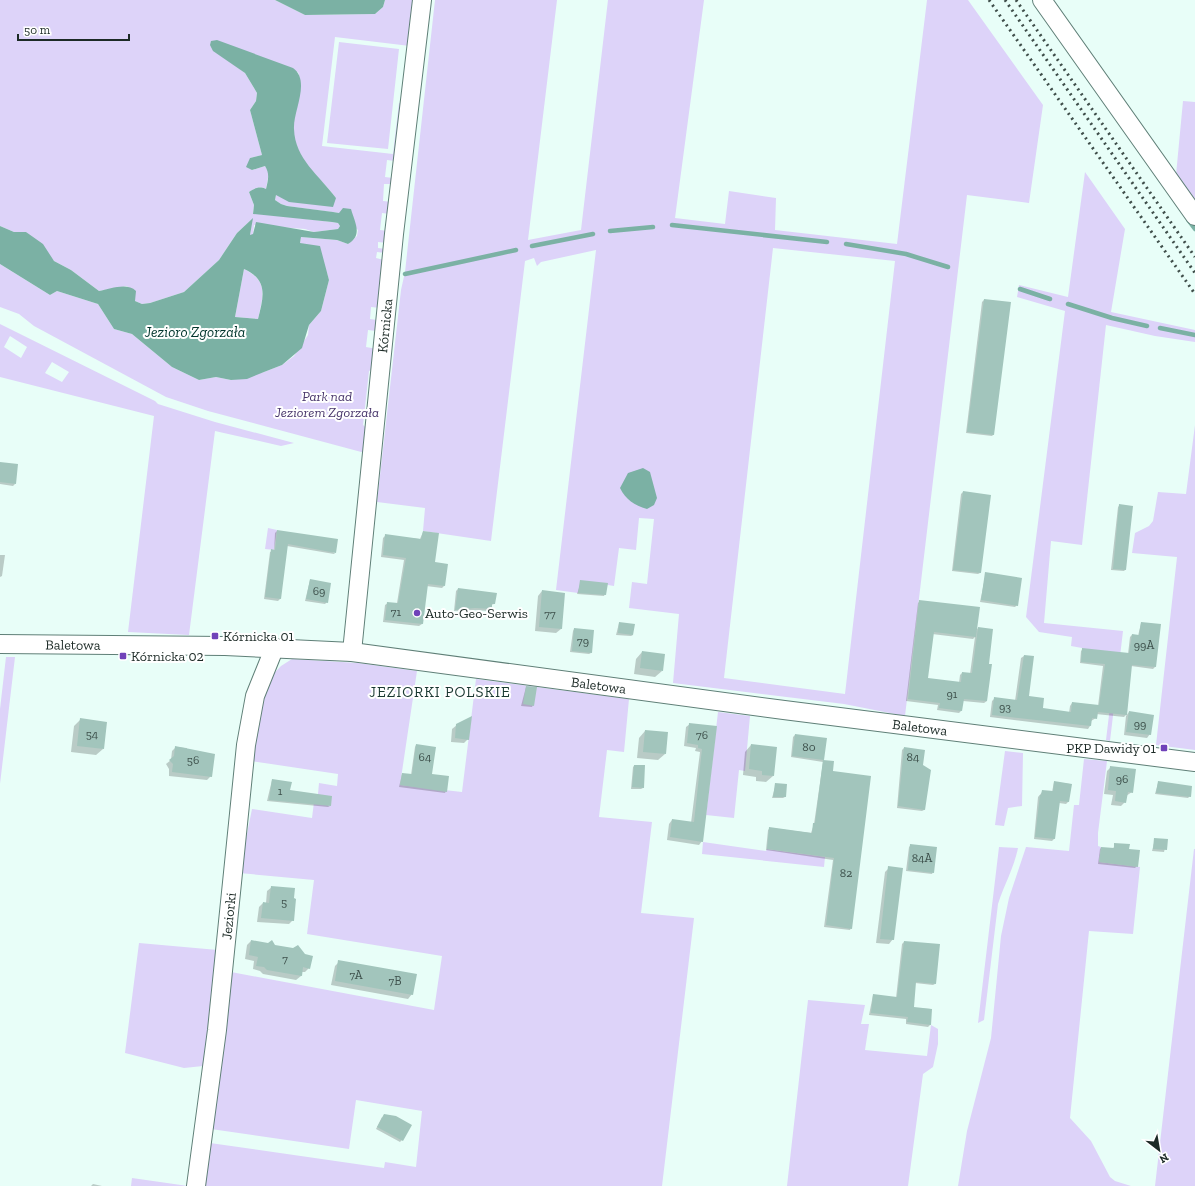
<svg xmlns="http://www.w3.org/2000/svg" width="1195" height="1186" font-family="'Zilla Slab',serif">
	<rect width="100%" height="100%" fill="#e8fef8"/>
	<path fill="#ddd3f9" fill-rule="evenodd" d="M 0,0 L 275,0 L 305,15 L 375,14 L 383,7 L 385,0 L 415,0 L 410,46 L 335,37 L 322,146 L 393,154 L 399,103 L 404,104 L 395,161 L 387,160 L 385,177 L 393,178 L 393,184 L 384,184 L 383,201 L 392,202 L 390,214 L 382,213 L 380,230 L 388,231 L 387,243 L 378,242 L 378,248 L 386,249 L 385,253 L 377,252 L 376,258 L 384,260 L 381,308 L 371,307 L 370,319 L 377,320 L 376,331 L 368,330 L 366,347 L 377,349 L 375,368 L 369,371 L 363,425 L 368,429 L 365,453 L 208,411 L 166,397 L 34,326 L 19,314 L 0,307 L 0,264 L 50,295 L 57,291 L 98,304 L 114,329 L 132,334 L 172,367 L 199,380 L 216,377 L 231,380 L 264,372 L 282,365 L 294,356 L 308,335 L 309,325 L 321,311 L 329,280 L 327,273 L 300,243 L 301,237 L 337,240 L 348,244 L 357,236 L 358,230 L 339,213 L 287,206 L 281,204 L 275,200 L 276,195 L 336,198 C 323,180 300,164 294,141 C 289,118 306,94 298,72 L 232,63 L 245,73 L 257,93 L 256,101 L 250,110 L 262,155 L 250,158 L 252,170 L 265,166 L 269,172 L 266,189 C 259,186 255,188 249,192 L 254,205 L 253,213 L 332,222 L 338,223 L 340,226 L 338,229 L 314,232 L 305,229 L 254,225 L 253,235 L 250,235 L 252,219 L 237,233 L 219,260 L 184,292 L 150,303 L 142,304 L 135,301 L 134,295 L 127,286 L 99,291 L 71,270 L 54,261 L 26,232 L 14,232 L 0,226 Z
		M 435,0 L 557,0 L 528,240 L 581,230 L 608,0 L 704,0 L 675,218 L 725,224 L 729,191 L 776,198 L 775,230 L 897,244 L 927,0 L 968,0 L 1043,105 L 1029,203 L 967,195 L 905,716 L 844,704 L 673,683 L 679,614 L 629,608 L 632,582 L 647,584 L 654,519 L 639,518 L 636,550 L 619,548 L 614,586 L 608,585 L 578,593 L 556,590 L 596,250 L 541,262 L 537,266 L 534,258 L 525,261 L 491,541 L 423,531 L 425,508 L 377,502 L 401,290 L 405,272 ZM 773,248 L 895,261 L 845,694 L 724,678 Z
		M 339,42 L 399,49 L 388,149 L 327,143 Z
		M 1183,101 L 1195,102 L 1195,204 L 1176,175 Z
		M 1085,172 L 1125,229 L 1111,312 L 1195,330 L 1195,342 L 1155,336 L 1106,325 L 1082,545 L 1051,541 L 1044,623 L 1123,631 L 1110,741 L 1106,740 L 1115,665 L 1082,648 L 1071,646 L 1072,637 L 1039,632 L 1026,617 L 1065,311 L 1017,297 L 1019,285 L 1068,297 Z
		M 244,269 C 269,281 263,296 258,319 L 235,317 Z
		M 0,324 L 155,401 L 158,404 L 215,422 L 294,443 L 281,446 L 215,431 L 189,635 L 128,632 L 154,416 L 0,377 ZM 10,336 L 27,347 L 21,358 L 4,347 ZM 52,362 L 69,372 L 62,382 L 45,373 Z
		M 1195,425 L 1195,750 L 1156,745 L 1177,557 L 1132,553 L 1135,533 L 1149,526 L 1153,521 L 1158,492 L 1186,494 Z
		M 268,528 L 277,530 L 274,550 L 265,549 Z
		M 6,657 L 15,657 L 0,784 L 0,709 Z
		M 292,659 L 358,663 L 417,671 L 400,785 L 462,792 L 476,679 L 629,699 L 624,752 L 607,750 L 599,817 L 652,822 L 641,913 L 694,918 L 662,1186 L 204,1186 L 210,1143 L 384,1168 L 385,1162 L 416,1167 L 422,1111 L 356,1100 L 349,1149 L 211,1129 L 231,972 L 434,1010 L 442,956 L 307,934 L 314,880 L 239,873 L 252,809 L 312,818 L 315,794 L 318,794 L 319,783 L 337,786 L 338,774 L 251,761 L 264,684 L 281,666 Z
		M 718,712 L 750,716 L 745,771 L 739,770 L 734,818 L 706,815 Z
		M 1005,751 L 1023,753 L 1022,806 L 1008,808 L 1004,826 L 995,825 Z
		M 1084,759 L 1107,761 L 1098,833 L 1098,846 L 1101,847 L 1099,862 L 1140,867 L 1133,934 L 1089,931 L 1070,1118 L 1091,1141 L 1110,1177 L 1115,1181 L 1131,1186 L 958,1186 L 967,1131 L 991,1038 L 1001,936 L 1009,898 L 1026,847 L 1069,851 L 1074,805 L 1079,805 Z
		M 703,842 L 766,851 L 767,849 L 825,857 L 824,867 L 702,854 Z
		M 999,847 L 1018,848 C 1014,868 1004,885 998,904 L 984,1020 L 978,1023 Z
		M 1194,849 L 1195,849 L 1195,1186 L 1155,1186 Z
		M 139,943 L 218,950 L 203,1066 L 184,1068 L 125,1053 Z
		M 808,1000 L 865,1005 L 861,1024 L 869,1024 L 865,1050 L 927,1056 L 931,1025 L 938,1029 L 938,1044 L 933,1067 L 923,1074 L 908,1186 L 787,1186 Z
		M 132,1178 L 188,1186 L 131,1186 Z"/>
	<path fill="#7bb1a4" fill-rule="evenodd" d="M 275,0 L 385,0 L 383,7 L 375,14 L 305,15 Z
		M 217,40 L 293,68 C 311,81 293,111 294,129 C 295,159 319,175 336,198 L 333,207 L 289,202 L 276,195 L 275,200 L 281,204 L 287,206 L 333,212 L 339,213 L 343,208 L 351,209 C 355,223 363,235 348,244 L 337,240 L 301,237 L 300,243 L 320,246 L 329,280 L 321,311 L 309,325 L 302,348 L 282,365 L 264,372 L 247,379 L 231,380 L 216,377 L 199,380 L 172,367 L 132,334 L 114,329 L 98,304 L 57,291 L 50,295 L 0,264 L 0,226 L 14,232 L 26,232 L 43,244 L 54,261 L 71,270 L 99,291 C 110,289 127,282 136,291 L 135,301 L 142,304 L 150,303 L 184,292 L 219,260 L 237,233 L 253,218 L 250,235 L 253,234 L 256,222 L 314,232 L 338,229 L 340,226 L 338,223 L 332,222 L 253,214 L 254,205 L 249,192 C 255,188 259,186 266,189 C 268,180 270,174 265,166 L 252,170 L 246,167 L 250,158 L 262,155 L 250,110 L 256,101 L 257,93 L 245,73 L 213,51 L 210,45 L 211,41 ZM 244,269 C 268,280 264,296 258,319 L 235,317 Z
		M 643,468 L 650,472 L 657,498 L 654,505 L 647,509 C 634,505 626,500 620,488 L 628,473 Z"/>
	<path fill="#0003" fill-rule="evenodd" d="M 984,300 L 994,434 L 992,436 L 966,433 L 982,302 Z
		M 0,463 L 15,484 L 13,486 L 0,484 Z
		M 963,492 L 980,573 L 978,574 L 952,571 L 961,494 Z
		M 1120,505 L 1125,570 L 1124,571 L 1111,570 L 1118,507 Z
		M 277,531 L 335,553 L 334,554 L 287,546 L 280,599 L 278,601 L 264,599 L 270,552 L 274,551 L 275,533 Z
		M 423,532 L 444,586 L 442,588 L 426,586 L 422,624 L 419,626 L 383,622 L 385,605 L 388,603 L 397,603 L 404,560 L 381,557 L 383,538 L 385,536 L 420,539 Z
		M 0,555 L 5,555 L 2,576 L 0,577 Z
		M 986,573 L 1017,605 L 1015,607 L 980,602 Z
		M 310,580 L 327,602 L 325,604 L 305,601 Z
		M 581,582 L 605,594 L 604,596 L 577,594 Z
		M 458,589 L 494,604 L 491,605 L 489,611 L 473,610 L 454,611 L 456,591 Z
		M 542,591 L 561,629 L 556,633 L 535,631 L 538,596 Z
		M 920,601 L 976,631 L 978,628 L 988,665 L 987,701 L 984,703 L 963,701 L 961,711 L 959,713 L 937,710 L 938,705 L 906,701 L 918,603 ZM 932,634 L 973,639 L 975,637 L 970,674 L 962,673 L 960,675 L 959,683 L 927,679 Z
		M 619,623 L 633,635 L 631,636 L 616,635 Z
		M 1141,623 L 1155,667 L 1153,669 L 1131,666 L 1126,715 L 1124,717 L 1096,714 L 1096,718 L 1091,721 L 1090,726 L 1088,729 L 990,717 L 992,701 L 995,698 L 1015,701 L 1021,658 L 1024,656 L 1033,657 L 1027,697 L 1042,709 L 1069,713 L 1070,706 L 1072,703 L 1098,706 L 1103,666 L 1080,663 L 1081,651 L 1083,649 L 1128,654 L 1130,637 L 1132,635 L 1138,636 Z
		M 574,629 L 591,653 L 589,654 L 570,652 L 573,631 Z
		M 642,652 L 662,671 L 655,677 L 634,674 L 636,659 Z
		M 526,687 L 533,705 L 532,707 L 521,706 Z
		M 1129,712 L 1150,734 L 1147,738 L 1124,735 L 1126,716 Z
		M 81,719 L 103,749 L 96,755 L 71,752 L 74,726 Z
		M 690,724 L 715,727 L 702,841 L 699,845 L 667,840 L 669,824 L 672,820 L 691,823 L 700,752 L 695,751 L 696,748 L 684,746 L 686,727 Z
		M 457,725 L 468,739 L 464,743 L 451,742 L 452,729 Z
		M 645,731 L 665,754 L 658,760 L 637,758 L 639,738 Z
		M 795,735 L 826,739 L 823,761 L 833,762 L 832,772 L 851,928 L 850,930 L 824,927 L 833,860 L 766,850 L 768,830 L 770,828 L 811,833 L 814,824 L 823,762 L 791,757 L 793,737 Z
		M 416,745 L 431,775 L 446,791 L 445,793 L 399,787 L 402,774 L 411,775 L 415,747 Z
		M 751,745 L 773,776 L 766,782 L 756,781 L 756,777 L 743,775 L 745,752 Z
		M 176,747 L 187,748 L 187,751 L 211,776 L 207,780 L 169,776 L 169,769 L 166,764 L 171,760 L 172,751 Z
		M 904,748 L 922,766 L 924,810 L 922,811 L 897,808 L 902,750 Z
		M 634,766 L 643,788 L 641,789 L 631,789 L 633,767 Z
		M 1111,767 L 1132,792 L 1126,796 L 1125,802 L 1121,806 L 1111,805 L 1113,795 L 1104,794 L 1107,771 Z
		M 272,780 L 289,791 L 330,806 L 328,807 L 267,801 Z
		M 1054,782 L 1070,784 L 1068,802 L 1066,804 L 1059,803 L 1054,839 L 1052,841 L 1034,839 L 1038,797 L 1043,791 L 1052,792 Z
		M 1158,783 L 1190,796 L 1188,798 L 1155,794 Z
		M 776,784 L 785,797 L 783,798 L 772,798 Z
		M 1155,839 L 1167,840 L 1164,852 L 1152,851 Z
		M 1115,844 L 1128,850 L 1137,866 L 1135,868 L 1098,864 L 1100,849 L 1101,848 L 1113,849 Z
		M 911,845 L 933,872 L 932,874 L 906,871 L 909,847 Z
		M 889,868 L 893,939 L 889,944 L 876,943 L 885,872 Z
		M 272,887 L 293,898 L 293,920 L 289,924 L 257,922 L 259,907 L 263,903 L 266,903 L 267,891 Z
		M 251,941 L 275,946 L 309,968 L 305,972 L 301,972 L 301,976 L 296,980 L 263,974 L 260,971 L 253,969 L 254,961 L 245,959 L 247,945 Z
		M 904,942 L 935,984 L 933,985 L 915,983 L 913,1008 L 931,1009 L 930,1025 L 928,1027 L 906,1024 L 906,1019 L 869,1015 L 873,995 L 896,998 L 902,944 Z
		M 339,962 L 412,994 L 408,999 L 331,985 L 335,966 Z
		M 382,1117 L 402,1140 L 400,1142 L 376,1129 Z
		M 93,1184 L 102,1186 L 91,1186 Z"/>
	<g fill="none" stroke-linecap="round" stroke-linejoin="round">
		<path stroke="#7bb1a4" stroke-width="4.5" d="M 1189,221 L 1195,229
			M 672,225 L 827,242
			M 610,231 L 653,227
			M 846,244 L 906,254 L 948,267
			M 532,246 L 593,234
			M 405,274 L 516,250
			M 1020,289 L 1050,299
			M 1068,304 L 1112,318 L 1147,326
			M 1160,328 L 1195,335"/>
	</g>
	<path fill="#a2c5bc" d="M 984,299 L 1011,302 L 994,435 L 967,432 Z
		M 0,462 L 18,464 L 16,484 L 0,482 Z
		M 963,491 L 991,495 L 981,573 L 953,570 Z
		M 1119,504 L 1133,506 L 1126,570 L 1113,569 Z
		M 277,530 L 338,539 L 336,553 L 288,544 L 281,599 L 265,597 L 271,549 L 275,550 Z
		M 423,531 L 439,533 L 435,562 L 448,564 L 445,586 L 428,584 L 423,624 L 385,620 L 387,602 L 398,603 L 406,558 L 383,555 L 385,534 L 421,539 Z
		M 985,572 L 1022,578 L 1018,606 L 981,600 Z
		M 310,579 L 331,583 L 328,603 L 306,599 Z
		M 580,580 L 608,583 L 606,595 L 578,593 Z
		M 458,588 L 497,593 L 495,604 L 492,604 L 492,609 L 475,608 L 455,610 Z
		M 542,590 L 565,593 L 562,629 L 539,627 Z
		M 919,600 L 980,607 L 976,637 L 934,632 L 928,678 L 961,682 L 962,672 L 972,673 L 978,627 L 993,629 L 989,664 L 992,664 L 987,701 L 964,699 L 962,711 L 939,708 L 940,703 L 908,699 Z
		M 619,622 L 635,624 L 633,635 L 618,633 Z
		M 1141,622 L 1161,624 L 1156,667 L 1132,665 L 1127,715 L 1098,712 L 1105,664 L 1081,662 L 1082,648 L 1129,653 L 1132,634 L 1139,635 Z
		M 574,628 L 594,630 L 592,653 L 572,651 Z
		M 642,651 L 665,654 L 663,671 L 640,668 Z
		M 1024,655 L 1034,656 L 1029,696 L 1044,698 L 1043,708 L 1071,712 L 1072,702 L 1099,705 L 1097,719 L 1092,718 L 1091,726 L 992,715 L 994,697 L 1017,700 Z
		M 526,686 L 537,687 L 534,706 L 523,704 Z
		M 1129,711 L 1154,715 L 1151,735 L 1126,732 Z
		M 472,716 L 469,740 L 455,738 L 456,724 Z
		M 80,718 L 107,722 L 104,749 L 77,746 Z
		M 689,723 L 717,726 L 703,842 L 670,837 L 672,819 L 694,822 L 702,749 L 698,748 L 698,745 L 687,743 Z
		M 645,730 L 668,732 L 666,754 L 643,752 Z
		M 795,734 L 827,738 L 824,760 L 792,756 Z
		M 416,744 L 436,747 L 432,774 L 449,776 L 447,792 L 400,785 L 402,773 L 412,774 Z
		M 751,744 L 777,747 L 774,776 L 762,775 L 762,771 L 749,769 Z
		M 175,746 L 215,754 L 212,777 L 172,772 L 173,764 L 169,760 L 174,756 Z
		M 904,747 L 925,750 L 923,765 L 931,770 L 925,810 L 898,806 Z
		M 823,760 L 834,761 L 833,771 L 871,776 L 852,929 L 826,925 L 834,858 L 767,849 L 769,827 L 812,833 L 813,823 L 815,823 Z
		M 634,765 L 645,765 L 644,788 L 632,787 Z
		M 1110,766 L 1136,769 L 1133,793 L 1128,792 L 1126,803 L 1115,801 L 1116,791 L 1108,790 Z
		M 272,779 L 292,782 L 290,790 L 332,796 L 331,806 L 269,800 Z
		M 1054,781 L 1072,784 L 1069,802 L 1060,801 L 1055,839 L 1035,837 L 1040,795 L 1041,795 L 1042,790 L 1053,791 Z
		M 1158,781 L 1192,786 L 1191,797 L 1156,793 Z
		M 775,783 L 787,784 L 786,797 L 773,797 Z
		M 1154,838 L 1168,839 L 1167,850 L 1153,849 Z
		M 1114,843 L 1130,844 L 1129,849 L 1140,850 L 1138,867 L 1099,862 L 1101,847 L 1114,848 Z
		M 910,844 L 937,847 L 934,873 L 908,870 Z
		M 888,866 L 903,868 L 894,940 L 880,939 Z
		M 271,886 L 295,888 L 294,898 L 296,899 L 294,921 L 261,918 L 263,902 L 269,903 Z
		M 251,940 L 268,943 L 272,940 L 275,945 L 293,948 L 298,945 L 305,954 L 313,956 L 310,969 L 303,967 L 302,976 L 267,970 L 264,967 L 256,966 L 258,957 L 249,955 Z
		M 904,941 L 940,944 L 936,984 L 916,982 L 914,1007 L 932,1009 L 931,1025 L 907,1022 L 908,1017 L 871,1013 L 873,994 L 897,997 Z
		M 338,960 L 417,974 L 413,995 L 335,981 Z
		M 384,1114 L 396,1116 L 412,1125 L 403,1141 L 377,1127 Z"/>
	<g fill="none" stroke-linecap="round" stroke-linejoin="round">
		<defs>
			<g id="minor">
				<path d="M 1042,0 L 1195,216"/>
				<path id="s1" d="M 0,644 L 225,646 L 352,652 L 784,710 L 1195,762"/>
				<path id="s2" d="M 352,652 L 394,234 L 422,0"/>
				<path id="s3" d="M 196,1186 L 217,1030 L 246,745 L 255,696 L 274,649"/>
			</g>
		</defs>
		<use href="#minor" stroke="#5f7f77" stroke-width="20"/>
		<use href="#minor" stroke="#fff" stroke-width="18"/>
		<path stroke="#3f4e4a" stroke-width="3" stroke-dasharray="2 4" stroke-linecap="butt" d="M 989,0 L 1195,294
			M 1005,0 L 1195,273
			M 1016,0 L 1195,257"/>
	</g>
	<g fill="#7042b9" stroke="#fff" stroke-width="1.5">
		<circle cx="417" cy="613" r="4"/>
		<rect x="211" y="632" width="8" height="8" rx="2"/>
		<rect x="119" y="652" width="8" height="8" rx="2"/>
		<rect x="1160" y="744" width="8" height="8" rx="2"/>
	</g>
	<g text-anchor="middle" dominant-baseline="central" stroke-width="4" stroke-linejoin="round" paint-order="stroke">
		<g font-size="12" fill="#3e514c">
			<text x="319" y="591">69</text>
			<text x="396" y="612">71</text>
			<text x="550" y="614">77</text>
			<text x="583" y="641">79</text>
			<text x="1144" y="645">99A</text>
			<text x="952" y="694">91</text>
			<text x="1005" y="707">93</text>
			<text x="1140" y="724">99</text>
			<text x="92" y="734">54</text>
			<text x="702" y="735">76</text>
			<text x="809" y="747">80</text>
			<text x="425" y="757">64</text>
			<text x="913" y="757">84</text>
			<text x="193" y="760">56</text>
			<text x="1122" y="779">96</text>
			<text x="280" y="791">1</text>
			<text x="922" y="858">84A</text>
			<text x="846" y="873">82</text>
			<text x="284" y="902">5</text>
			<text x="285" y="959">7</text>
			<text x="356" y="975">7A</text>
			<text x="395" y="981">7B</text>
		</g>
		<g font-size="14" fill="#1c2a26" stroke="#fff">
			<text stroke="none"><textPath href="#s2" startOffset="328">Kórnicka</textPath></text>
			<text stroke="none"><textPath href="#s1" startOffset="73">Baletowa</textPath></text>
			<text stroke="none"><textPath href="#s1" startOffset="601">Baletowa</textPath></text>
			<text stroke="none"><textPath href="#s1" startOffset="925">Baletowa</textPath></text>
			<text stroke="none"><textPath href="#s3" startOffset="272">Jeziorki</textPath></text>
		</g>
		<g font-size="14" font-style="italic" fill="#47356a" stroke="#fff">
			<text x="327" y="396">Park nad<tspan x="327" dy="16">Jeziorem Zgorzała</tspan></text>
		</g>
		<g font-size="14" fill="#1c2a26" stroke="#fff" text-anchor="start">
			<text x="425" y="613">Auto-Geo-Serwis</text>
			<text x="223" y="636">Kórnicka 01</text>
			<text x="131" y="656">Kórnicka 02</text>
			<text x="1156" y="748" text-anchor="end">PKP Dawidy 01</text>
		</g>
		<g font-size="15" font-style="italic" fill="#01352c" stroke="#fff">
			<text x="195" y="332">Jezioro Zgorzała</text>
		</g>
		<g font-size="15" letter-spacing="1" fill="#193831" stroke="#fff">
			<text x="440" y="692">JEZIORKI POLSKIE</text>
		</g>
	</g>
	<g transform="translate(1159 1150) rotate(149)" stroke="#ffffff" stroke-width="3" paint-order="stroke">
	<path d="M0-3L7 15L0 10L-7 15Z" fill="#1c2a26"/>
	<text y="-6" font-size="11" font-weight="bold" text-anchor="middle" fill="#1c2a26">N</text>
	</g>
	<path d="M18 34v6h111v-6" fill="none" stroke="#1c2a26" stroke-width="2"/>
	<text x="24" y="34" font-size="12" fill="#1c2a26" stroke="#ffffff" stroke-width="3" paint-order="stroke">50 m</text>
</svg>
